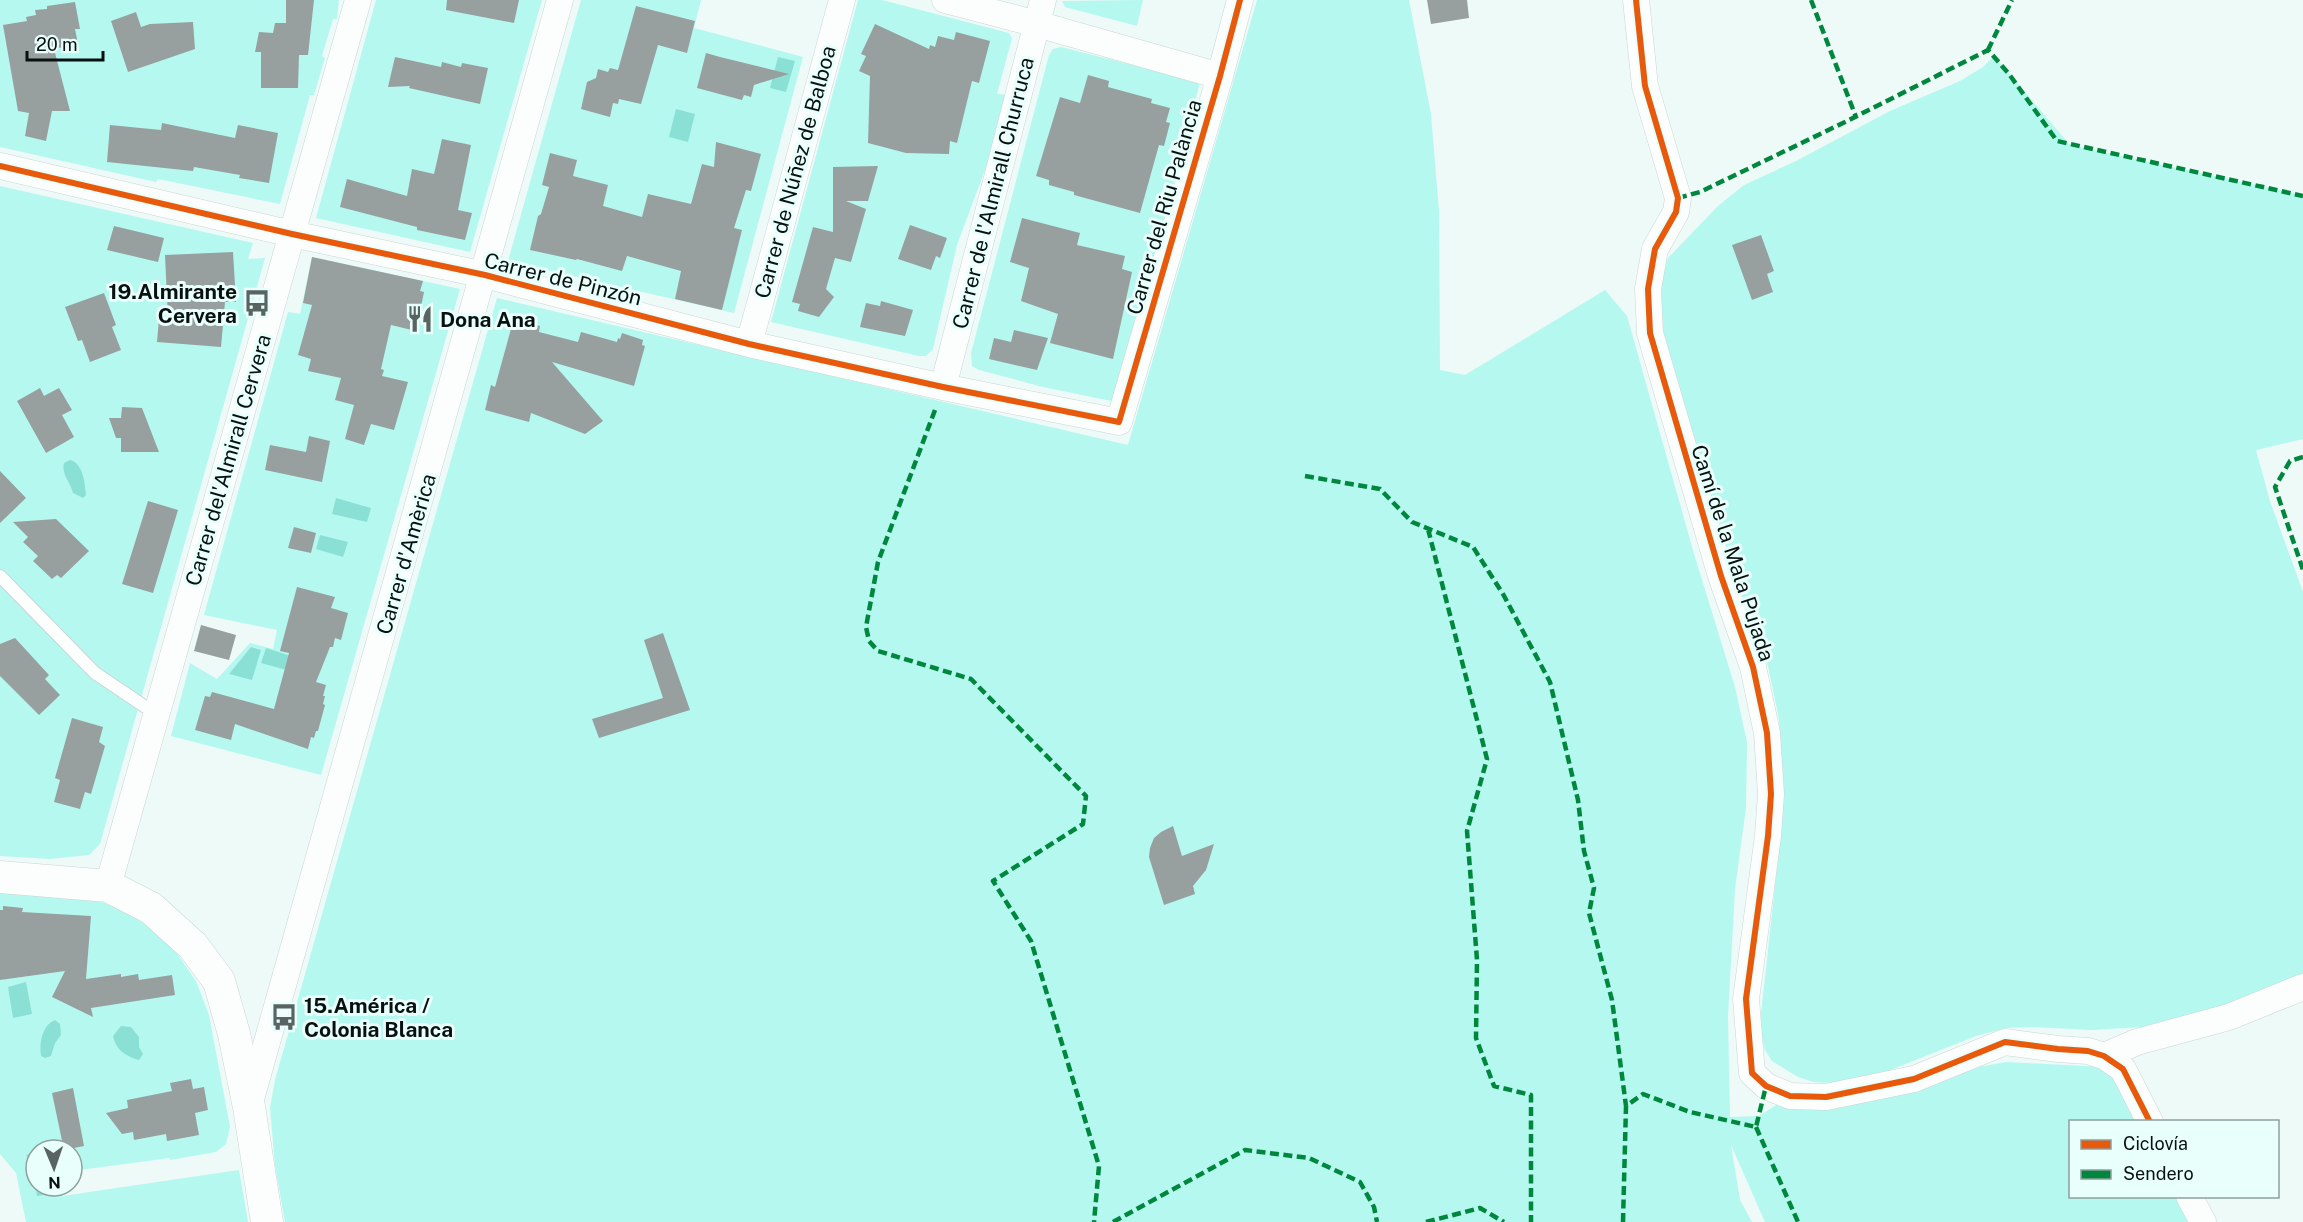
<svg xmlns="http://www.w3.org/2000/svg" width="2303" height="1222" font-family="'Public Sans',sans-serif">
	<rect width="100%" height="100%" fill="#edfaf8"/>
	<path fill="#b5f8ef" d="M 0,0 L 339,0 L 337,19 L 333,19 L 322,56 L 325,58 L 314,95 L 310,95 L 280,204 L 158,179 L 156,182 L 0,147 Z
		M 376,0 L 542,0 L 470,252 L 316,218 Z
		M 581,0 L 701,0 L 694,28 L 803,57 L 734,313 L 508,261 Z
		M 858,0 L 882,0 L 1009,33 L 1012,38 L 997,94 L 1013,95 L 957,245 L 933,349 L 926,356 L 919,356 L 771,322 Z
		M 1143,0 L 1137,26 L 1065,7 L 1062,1 Z
		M 1257,0 L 1409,0 L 1431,114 L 1439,211 L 1440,370 L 1465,375 L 1605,290 L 1627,316 L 1694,554 L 1735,687 L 1747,742 L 1746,808 L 1735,889 L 1728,1016 L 1730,1117 L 1759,1116 L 1781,1102 L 2006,1062 L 2104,1067 L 2115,1071 L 2142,1121 L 2070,1122 L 2070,1196 L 2181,1197 L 2194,1222 L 1765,1222 L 1731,1145 L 1740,1200 L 1752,1222 L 285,1222 L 275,1165 L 270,1108 L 275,1080 L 497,298 L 1128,445 Z
		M 1061,47 L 1200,82 L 1119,397 L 1111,401 L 1043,387 L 979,370 L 972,366 L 971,353 L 1049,55 L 1053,49 Z
		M 1994,56 L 2070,145 L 2303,195 L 2303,439 L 2256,450 L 2270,501 L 2303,592 L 2303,979 L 2216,1015 L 2142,1027 L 2092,1030 L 2031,1027 L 2006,1028 L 1976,1036 L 1883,1073 L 1832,1083 L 1814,1082 L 1798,1077 L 1772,1061 L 1765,1050 L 1761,1035 L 1761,1014 L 1781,832 L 1783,799 L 1779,719 L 1768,666 L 1732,569 L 1664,347 L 1659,279 L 1668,258 L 1718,206 L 1744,185 L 1796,161 L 1890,111 L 1960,81 L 1983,67 Z
		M 0,186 L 253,243 L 248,259 L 265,258 L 100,844 L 89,855 L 50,859 L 0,856 Z
		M 312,257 L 460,289 L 321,775 L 171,736 L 190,663 L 217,679 L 250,643 L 273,649 L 277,630 L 204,615 L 288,312 L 300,314 Z
		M 0,893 L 100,901 L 129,914 L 154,930 L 172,946 L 196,981 L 209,1015 L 230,1127 L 226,1144 L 216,1152 L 170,1160 L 170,1158 L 72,1171 L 72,1150 L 36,1150 L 36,1186 L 59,1186 L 62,1196 L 239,1170 L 248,1222 L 26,1222 L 16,1173 L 0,1154 Z"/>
	<path fill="#8be0d6" d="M 778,57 L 795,61 L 786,92 L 770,88 Z
		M 676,109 L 695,114 L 688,142 L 669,137 Z
		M 70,460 C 83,463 85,483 86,495 L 83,498 L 73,493 C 71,483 61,474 64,463 Z
		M 336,498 L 371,508 L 367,522 L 332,514 Z
		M 320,535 L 348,542 L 343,557 L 316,549 Z
		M 251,647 L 261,650 L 252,680 L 229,674 Z
		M 266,648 L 294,657 L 290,671 L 261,663 Z
		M 26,982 L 32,1014 L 13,1018 L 8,987 Z
		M 55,1020 L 60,1024 L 61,1035 L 55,1043 L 51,1056 L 45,1058 L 41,1056 C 39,1043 42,1025 55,1020 Z
		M 121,1026 L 131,1027 L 139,1037 L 139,1047 L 143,1054 L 139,1060 C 125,1056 116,1050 113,1036 Z
		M 36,1153 L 36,1186 L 54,1186 L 55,1193 L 37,1196 L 32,1164 L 26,1155 Z"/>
	<path fill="#97a09f" d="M 286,0 L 314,0 L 308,55 L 299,55 L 298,88 L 261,88 L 261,52 L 255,52 L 259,32 L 273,33 L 275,23 L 286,23 Z
		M 447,0 L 519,0 L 514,23 L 446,10 Z
		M 1427,0 L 1467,0 L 1469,18 L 1431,24 Z
		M 75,2 L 80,29 L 75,29 L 78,44 L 54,49 L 70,111 L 52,111 L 46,141 L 25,136 L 29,113 L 18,111 L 3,25 L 27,21 L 26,17 L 36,15 L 35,10 L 47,9 L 47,6 Z
		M 636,6 L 695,21 L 687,53 L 658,45 L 641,104 L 619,99 L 618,104 L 613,103 L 610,117 L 581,109 L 587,82 L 596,78 L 598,69 L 608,72 L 610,68 L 618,70 Z
		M 136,12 L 141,27 L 150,24 L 193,22 L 195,49 L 128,72 L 111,21 Z
		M 875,24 L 929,49 L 930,45 L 935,47 L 938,36 L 954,40 L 956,32 L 990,41 L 979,83 L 972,81 L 957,143 L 950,141 L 949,154 L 906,153 L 868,143 L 870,76 L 859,71 L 866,56 L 861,54 Z
		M 706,53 L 720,57 L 789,74 L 754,85 L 751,97 L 744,95 L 742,100 L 697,88 Z
		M 395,57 L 441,67 L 442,62 L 461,67 L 462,63 L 488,68 L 480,104 L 409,88 L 410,86 L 388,87 Z
		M 1088,75 L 1109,81 L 1108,87 L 1152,99 L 1151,103 L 1170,108 L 1166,122 L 1170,123 L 1164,146 L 1159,145 L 1140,213 L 1074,195 L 1074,192 L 1049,185 L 1049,180 L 1036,176 L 1060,97 L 1080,103 Z
		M 162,123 L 235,138 L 238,125 L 278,133 L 269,183 L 239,178 L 240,175 L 194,167 L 193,171 L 107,162 L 110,125 L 161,130 Z
		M 442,139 L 471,145 L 458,210 L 472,213 L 465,240 L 417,230 L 417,227 L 340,207 L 347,179 L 407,196 L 412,169 L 434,174 Z
		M 716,142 L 761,154 L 751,191 L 746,190 L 734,228 L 742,230 L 722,310 L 675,299 L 681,271 L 627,256 L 622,271 L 577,259 L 576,260 L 530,250 L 538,216 L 541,214 L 549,187 L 542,185 L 550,153 L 577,160 L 573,176 L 608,185 L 603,206 L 642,217 L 648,194 L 691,204 L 702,164 L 714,167 Z
		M 878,166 L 868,201 L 846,201 L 866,209 L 851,262 L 835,258 L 826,289 L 834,297 L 819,317 L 798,311 L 800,304 L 792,302 L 813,227 L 833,232 L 833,167 Z
		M 1022,218 L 1080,233 L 1077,245 L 1125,256 L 1122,269 L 1132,272 L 1113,359 L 1050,343 L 1058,314 L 1021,301 L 1029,268 L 1010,262 Z
		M 910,225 L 947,238 L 940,258 L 936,256 L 931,270 L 898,259 Z
		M 114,226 L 164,238 L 158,262 L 107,250 Z
		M 1761,235 L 1774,271 L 1767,274 L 1773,292 L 1752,300 L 1732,245 Z
		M 233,252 L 236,302 L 225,302 L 221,347 L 157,342 L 159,319 L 168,320 L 165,255 Z
		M 312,257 L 423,281 L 420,291 L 424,292 L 416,331 L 391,325 L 381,369 L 384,370 L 382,376 L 408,382 L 394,430 L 371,424 L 364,445 L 345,439 L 354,405 L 335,400 L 341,378 L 308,371 L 311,359 L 298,355 L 312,305 L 303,303 Z
		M 104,293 L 116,325 L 112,327 L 121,350 L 90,362 L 82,340 L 78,341 L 65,307 Z
		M 881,301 L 913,310 L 905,336 L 860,327 L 866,303 L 880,306 Z
		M 514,318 L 540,326 L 539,332 L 578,342 L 581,332 L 617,342 L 618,338 L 620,339 L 622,333 L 643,340 L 642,345 L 645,346 L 634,386 L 552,362 L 603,421 L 585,434 L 531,413 L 529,422 L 485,410 L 491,385 L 495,387 Z
		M 1014,330 L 1048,338 L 1037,370 L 989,359 L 994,338 L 1011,342 Z
		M 40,388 L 44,396 L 59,388 L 72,410 L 62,415 L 74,437 L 46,453 L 17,401 Z
		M 122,407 L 142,408 L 159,452 L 121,452 L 121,438 L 116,438 L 109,418 L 121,418 Z
		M 309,436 L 330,441 L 322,482 L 265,470 L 270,445 L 306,452 Z
		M 0,471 L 26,498 L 0,523 Z
		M 148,501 L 178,510 L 153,593 L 122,584 Z
		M 56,519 L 89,551 L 61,578 L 57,575 L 52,579 L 33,561 L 38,556 L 23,542 L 28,537 L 13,522 Z
		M 294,527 L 316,533 L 311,553 L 288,548 Z
		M 297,587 L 335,597 L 331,608 L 348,613 L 341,640 L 335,638 L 333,647 L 330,647 L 316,682 L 326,685 L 323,696 L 325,696 L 323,704 L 325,705 L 318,731 L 316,731 L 314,738 L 311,737 L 308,749 L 235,724 L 231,740 L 195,730 L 205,696 L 210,697 L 212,692 L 274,709 L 289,653 L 280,651 Z
		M 201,625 L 236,635 L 229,660 L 194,651 Z
		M 663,633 L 690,710 L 599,738 L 592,719 L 663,698 L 644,640 Z
		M 15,638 L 49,675 L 45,679 L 60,695 L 39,715 L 0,676 L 0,644 Z
		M 72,718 L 103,727 L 99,742 L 105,746 L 91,794 L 85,792 L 80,809 L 54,802 L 60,780 L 55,778 Z
		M 1173,826 L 1182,856 L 1214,844 L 1206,870 L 1193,886 L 1195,894 L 1164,905 L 1149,857 L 1150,848 L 1154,838 L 1161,832 Z
		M 3,906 L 23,908 L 22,912 L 91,916 L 86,979 L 121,974 L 121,977 L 138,974 L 139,980 L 172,975 L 175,995 L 91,1008 L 93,1017 L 52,997 L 65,971 L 0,980 L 0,910 L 3,910 Z
		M 191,1079 L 193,1089 L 204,1087 L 208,1110 L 195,1113 L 199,1135 L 167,1141 L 166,1134 L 134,1140 L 133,1132 L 122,1134 L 106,1113 L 128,1108 L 127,1100 L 172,1091 L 170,1083 Z
		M 73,1088 L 84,1146 L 64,1150 L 52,1093 Z"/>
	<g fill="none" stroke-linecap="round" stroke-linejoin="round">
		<defs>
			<path id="service" d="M 0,576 L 95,673 L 156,714"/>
			<path id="minor" d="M 945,0 L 1037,24 L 1220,76
				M 1636,0 L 1645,86 L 1678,198 L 1676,212 L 1655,249 L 1648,289 L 1650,333 L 1721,576 L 1753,667 L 1767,733 L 1771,794 L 1768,836 L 1746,999 L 1752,1073 L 1766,1086 L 1790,1096 L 1826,1097 L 1914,1079 L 2005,1042 L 2058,1049 L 2088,1051 L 2104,1056 L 2123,1069 L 2150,1122
				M 0,166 L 292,234 L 485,275 L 749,344 L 943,387 L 1119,422 L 1220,76 L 1240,0
				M 749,344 L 842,0
				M 943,387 L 1043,0
				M 108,886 L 358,0
				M 2104,1056 L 2137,1042 L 2229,1017 L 2303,987
				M 249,1106 L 560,0
				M 2189,1196 L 2203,1222"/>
			<path id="tertiary" d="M 0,877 L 108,886 L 151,908 L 193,946 L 219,981 L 234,1034 L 249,1107 L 267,1222"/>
		</defs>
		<use href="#service" stroke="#ccd6d4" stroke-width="14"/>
		<use href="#minor" stroke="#ccd6d4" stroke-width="27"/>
		<use href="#tertiary" stroke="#ccd6d4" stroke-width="33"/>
		<use href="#service" stroke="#fcfefe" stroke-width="12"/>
		<use href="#minor" stroke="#fcfefe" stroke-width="26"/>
		<use href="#tertiary" stroke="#fcfefe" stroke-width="32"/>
		<path stroke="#00873e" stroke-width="4.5" stroke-dasharray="9 4.5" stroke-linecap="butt" d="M 1811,0 L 1856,117
			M 1988,50 L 2012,0
			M 1678,198 L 1700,192 L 1843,123 L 1988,50 L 2009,74 L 2057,141 L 2303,196
			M 935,410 L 878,562 L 866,627 L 869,641 L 878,651 L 971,679 L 1086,796 L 1083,824 L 993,881 L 1031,941 L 1099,1166 L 1094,1222
			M 2303,457 L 2290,461 L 2275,487 L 2303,570
			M 1305,476 L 1380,489 L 1412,522 L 1473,547 L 1503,594 L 1550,682 L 1578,800 L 1584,851 L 1594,888 L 1589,913 L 1612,1000 L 1626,1106
			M 1428,529 L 1487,759 L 1467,831 L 1477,960 L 1476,1038 L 1494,1086 L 1531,1095 L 1531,1222
			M 1756,1127 L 1798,1222
			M 1113,1222 L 1245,1150 L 1309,1158 L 1360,1182 L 1374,1207 L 1377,1222
			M 1426,1222 L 1480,1208 L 1504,1222
			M 1623,1222 L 1626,1106 L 1643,1094 L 1690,1112 L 1756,1127 L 1766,1086"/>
		<defs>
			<path id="cycleway" d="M 1636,0 L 1645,86 L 1678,198 L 1676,212 L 1655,249 L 1648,289 L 1650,333 L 1721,576 L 1753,667 L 1767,733 L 1771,794 L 1768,836 L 1746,999 L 1752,1073 L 1766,1086 L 1790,1096 L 1826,1097 L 1914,1079 L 2005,1042 L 2058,1049 L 2088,1051 L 2104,1056 L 2123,1069 L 2150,1122
				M 0,166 L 292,234 L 485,275 L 749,344 L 943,387 L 1119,422 L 1220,76 L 1240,0"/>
		</defs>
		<use href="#cycleway" stroke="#e8fffb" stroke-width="10"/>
		<use href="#cycleway" stroke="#e8590c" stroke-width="6"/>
	</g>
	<defs>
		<symbol id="bus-bare" viewBox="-9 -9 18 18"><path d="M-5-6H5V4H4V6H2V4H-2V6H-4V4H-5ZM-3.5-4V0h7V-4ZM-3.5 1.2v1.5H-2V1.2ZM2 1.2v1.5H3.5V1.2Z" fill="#596361" stroke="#e8fffb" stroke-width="2.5" paint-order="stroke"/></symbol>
		<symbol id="restaurant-bare" viewBox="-9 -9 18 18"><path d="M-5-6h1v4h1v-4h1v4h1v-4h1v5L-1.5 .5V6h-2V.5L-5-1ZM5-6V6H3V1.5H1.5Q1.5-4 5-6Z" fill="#596361" stroke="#e8fffb" stroke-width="2.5" paint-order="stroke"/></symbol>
	</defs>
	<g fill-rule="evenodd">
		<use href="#bus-bare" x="238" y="284" width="38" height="38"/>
		<use href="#restaurant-bare" x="401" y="300" width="38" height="38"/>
		<use href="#bus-bare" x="265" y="998" width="38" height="38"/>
	</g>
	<g text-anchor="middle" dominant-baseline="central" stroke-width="6" stroke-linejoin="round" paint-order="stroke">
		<g font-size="21" fill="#091110" stroke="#e8fffb">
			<text transform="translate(795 172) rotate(-75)">Carrer de Núñez de Balboa</text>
			<text transform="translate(993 193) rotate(-76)">Carrer de l'Almirall Churruca</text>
			<text transform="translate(1164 207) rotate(-74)">Carrer del Riu Palància</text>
			<text transform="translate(563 279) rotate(14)">Carrer de Pinzón</text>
			<text transform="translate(228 460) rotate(-74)">Carrer del'Almirall Cervera</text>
			<text transform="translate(1733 553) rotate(72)">Camí de la Mala Pujada</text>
			<text transform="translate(406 554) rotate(-74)">Carrer d'Amèrica</text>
		</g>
		<g font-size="21" font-weight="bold" fill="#091110" stroke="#e8fffb" text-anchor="start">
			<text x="237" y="291" text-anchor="end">19.Almirante<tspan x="237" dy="24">Cervera</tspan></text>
			<text x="440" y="319">Dona Ana</text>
			<text x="304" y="1005">15.América /<tspan x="304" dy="24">Colonia Blanca</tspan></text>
		</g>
	</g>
	<rect x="2069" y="1120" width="210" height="78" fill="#e8fffb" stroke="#8fa09d" stroke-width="1.5"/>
	<rect x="2081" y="1140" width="30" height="9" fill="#e8590c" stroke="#8fa09d" stroke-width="1.5"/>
	<text x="2123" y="1150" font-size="18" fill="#091110">Ciclovía</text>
	<rect x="2081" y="1170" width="30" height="9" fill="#00873e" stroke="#8fa09d" stroke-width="1.5"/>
	<text x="2123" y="1180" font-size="18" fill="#091110">Sendero</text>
	<g transform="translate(54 1168) rotate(178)"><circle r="28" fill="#e8fffb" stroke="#8fa09d" stroke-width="1.5"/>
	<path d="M0-4.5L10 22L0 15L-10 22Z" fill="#596361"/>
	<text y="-9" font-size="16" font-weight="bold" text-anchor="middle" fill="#091110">N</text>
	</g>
	<path d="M27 51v9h76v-9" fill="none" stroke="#091110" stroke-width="3"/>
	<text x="36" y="51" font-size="18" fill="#091110" stroke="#e8fffb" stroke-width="4.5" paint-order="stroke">20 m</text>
</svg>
